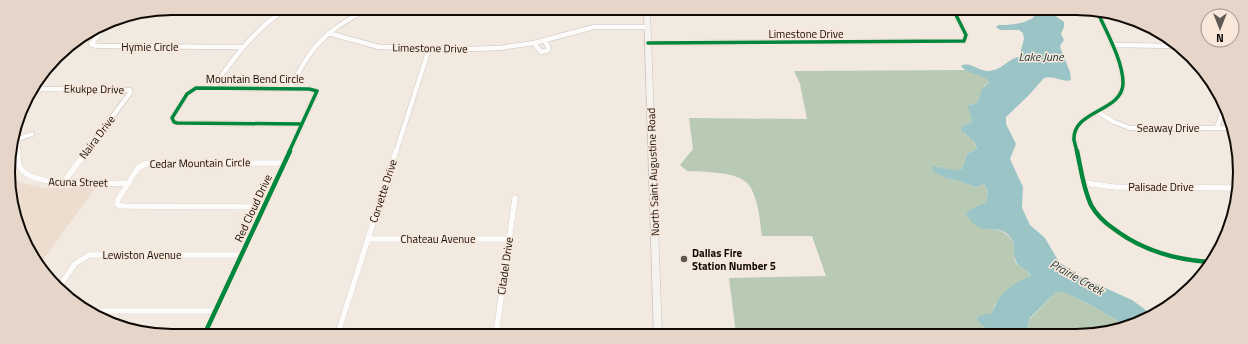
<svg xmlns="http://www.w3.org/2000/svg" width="1248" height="344" font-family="'Titillium Web',sans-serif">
	<rect width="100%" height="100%" fill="#f2e9e1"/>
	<path fill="#ecddcf" d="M 10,174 L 21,183 L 45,188 L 95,188 L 39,266 L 14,215 Z"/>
	<path fill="#b8cab4" d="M 965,70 L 982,75 L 989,82 L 984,86 L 978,102 L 970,105 L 972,122 L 962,126 L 964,134 L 972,138 L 977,149 L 967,154 L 962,169 L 953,171 L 936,166 L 948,179 L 956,180 L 976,187 L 984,184 L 988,191 L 986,202 L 979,207 L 966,213 L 986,229 C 1000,228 1012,234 1015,248 C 1016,253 1014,257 1015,261 C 1019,268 1028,270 1031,277 L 995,304 L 992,313 L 994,332 L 999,334 L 736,334 L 729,278 L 826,276 L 812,236 L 762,236 C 760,221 758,194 747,183 C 735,171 703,172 687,171 L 680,165 L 693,149 L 689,118 L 807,119 L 800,84 L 794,71 Z
		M 1056,292 L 1065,293 L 1091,305 L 1126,326 L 1097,335 L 1026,334 L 1030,319 Z"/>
	<path fill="#9ac4c6" d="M 1036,11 L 1055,11 L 1054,15 L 1064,22 L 1064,27 L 1061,34 L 1064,40 L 1061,44 L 1060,47 L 1070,72 L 1071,80 C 1062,83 1054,75 1044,78 L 1029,95 L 1006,117 L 1006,124 L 1016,144 L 1010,159 L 1023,187 L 1022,208 L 1030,225 L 1045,238 L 1059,262 L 1081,277 L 1132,300 L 1143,308 L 1152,316 L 1148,319 L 1126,326 L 1091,305 L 1065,293 L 1056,292 L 1030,318 L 1026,334 C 1005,334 993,336 977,320 L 978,316 L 992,313 C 999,294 1011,283 1031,276 C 1028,270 1019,268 1016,261 C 1012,253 1019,243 1006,233 C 997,227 988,231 979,227 C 973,225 970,219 966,214 C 968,209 980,206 986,202 L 988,191 L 984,184 L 976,187 L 956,180 L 948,179 L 933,171 L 932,167 C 942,165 951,173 962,169 L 967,154 L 977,149 C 974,136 967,138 961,130 L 962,126 L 972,122 L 968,106 L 978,102 L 982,89 L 989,82 C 981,72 967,75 961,66 C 970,61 978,71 988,71 C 1003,70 1007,59 1019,57 L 1024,39 L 1023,33 L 1019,30 L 1000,30 L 996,27 L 998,25 C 1011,25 1022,24 1033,18 Z"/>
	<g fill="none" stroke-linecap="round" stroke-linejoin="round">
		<defs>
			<path id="street-far1" d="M 275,8 L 283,11
				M 111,20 L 91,44 L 97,46 L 241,47
				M 328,33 L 379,47 L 469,49 L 500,48 L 534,43 L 594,27 L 648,27
				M 534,43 L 541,52 L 547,51 L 549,48 L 544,40
				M 648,43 L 964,41 L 966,35 L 954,11
				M 1112,45 L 1177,46
				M 213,88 C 234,57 255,29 287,8
				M 290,88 C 300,70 309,51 325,37 C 337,25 352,18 366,9
				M 33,89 L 130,90 L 130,93 L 86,152
				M 1098,112 L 1114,122 L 1130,128 L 1232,128
				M 1217,127 L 1224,108
				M 15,135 L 18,143 L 18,152
				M 18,139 L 32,134
				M 289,152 L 317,91 L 309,89 L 196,88 L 187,94 L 172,118 L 174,122 L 177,123 L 302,124
				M 396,152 L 429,49
				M 1077,152 C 1076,148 1075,144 1074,140 C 1072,110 1123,112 1123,83 C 1123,61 1106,31 1097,11"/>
			<path id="street" d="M 18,151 C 18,157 17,164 21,169 C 37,189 103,183 128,183
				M 1077,151 C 1081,169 1083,188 1091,205 C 1096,214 1105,223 1114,229 C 1143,251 1175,260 1211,262
				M 63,183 L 87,151
				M 1085,183 L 1114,187 L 1237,188
				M 263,207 L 123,206 L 118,205 L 117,201 L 138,168 L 147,163 L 284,163
				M 368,239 L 509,239
				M 59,287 L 75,264 L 89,255 L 241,255
				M 86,311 L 215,311
				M 205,333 L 290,151
				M 338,333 L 396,151
				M 496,334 L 515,198"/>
			<path id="secondary" d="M 644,10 L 650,10 L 662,334 L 654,334 Z"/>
		</defs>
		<use href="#street-far1" stroke="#cac3bd" stroke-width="5.5"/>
		<use href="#street" stroke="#cac3bd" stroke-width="6"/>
		<use href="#secondary" stroke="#cac3bd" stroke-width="1"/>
		<use href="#street-far1" stroke="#fdfcfa" stroke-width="4.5"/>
		<use href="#street" stroke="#fdfcfa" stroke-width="5.5"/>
		<use href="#secondary" fill="#f6f3ef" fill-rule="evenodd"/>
		<defs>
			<path id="cycleway-far1" d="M 648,43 L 964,41 L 966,35 L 954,11
				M 289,152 L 317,91 L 309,89 L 196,88 L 187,94 L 172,118 L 174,122 L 177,123 L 302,124
				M 1077,152 C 1076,148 1075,144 1074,140 C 1072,110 1123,112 1123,83 C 1123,61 1106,31 1097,11"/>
			<path id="cycleway" d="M 1077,151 C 1081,169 1083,188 1091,205 C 1096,214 1105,223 1114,229 C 1143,251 1175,260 1211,262
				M 205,333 L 290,151"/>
		</defs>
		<use href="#cycleway-far1" stroke="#f9e8da" stroke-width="5.5"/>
		<use href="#cycleway" stroke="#f9e8da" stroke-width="7"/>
		<use href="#cycleway-far1" stroke="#00873e" stroke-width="3.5"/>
		<use href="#cycleway" stroke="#00873e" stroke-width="4.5"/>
	</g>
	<circle fill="#5e5853" stroke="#f9e8da" stroke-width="1.5" cx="684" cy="259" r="4"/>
	<g text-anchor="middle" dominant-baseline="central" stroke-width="3" stroke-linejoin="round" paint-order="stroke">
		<g font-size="11" fill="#0f0a06" stroke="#f9e8da">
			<text x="806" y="34">Limestone Drive</text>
			<text x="150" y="47">Hymie Circle</text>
			<text transform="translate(430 48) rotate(1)">Limestone Drive</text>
			<text x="255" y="79">Mountain Bend Circle</text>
			<text transform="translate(94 89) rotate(1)">Ekukpe Drive</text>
			<text x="1168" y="128">Seaway Drive</text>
			<text transform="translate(97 137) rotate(-53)">Naira Drive</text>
			<text transform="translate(200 163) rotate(-1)">Cedar Mountain Circle</text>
			<text transform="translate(653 172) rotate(-92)">North Saint Augustine Road</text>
			<text transform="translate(78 182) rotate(1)">Acuna Street</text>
			<text x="1161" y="187">Palisade Drive</text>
			<text transform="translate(383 191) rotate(-72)">Corvette Drive</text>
			<text transform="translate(253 208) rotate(-65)">Red Cloud Drive</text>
			<text x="438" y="239">Chateau Avenue</text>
			<text x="142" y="255">Lewiston Avenue</text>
			<text transform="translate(505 266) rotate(-82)">Citadel Drive</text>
		</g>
		<g font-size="11" font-weight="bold" fill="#0f0a06" stroke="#f9e8da" text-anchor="start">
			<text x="692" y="253">Dallas Fire<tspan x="692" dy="13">Station Number 5</tspan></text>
		</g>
		<g font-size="12" font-style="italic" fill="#133336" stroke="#f9e8da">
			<text x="1041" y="56">Lake June</text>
			<text transform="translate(1077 277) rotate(29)">Prairie Creek</text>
		</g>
	</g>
	<path d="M0 0H1248V344H0ZM172 15H1076A157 157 0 0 1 1233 172V172A157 157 0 0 1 1076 329H172A157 157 0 0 1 15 172V172A157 157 0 0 1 172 15Z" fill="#e6d6c9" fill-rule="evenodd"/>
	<path fill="none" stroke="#0f0a06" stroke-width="2" d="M172 15H1076A157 157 0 0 1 1233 172V172A157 157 0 0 1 1076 329H172A157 157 0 0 1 15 172V172A157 157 0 0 1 172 15Z"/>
	<g transform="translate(1220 28) rotate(180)"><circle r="19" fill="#f9e8da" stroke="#9b8f85"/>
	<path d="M0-3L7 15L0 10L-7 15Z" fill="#5e5853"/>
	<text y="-6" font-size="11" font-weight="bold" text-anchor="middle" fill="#0f0a06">N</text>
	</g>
</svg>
